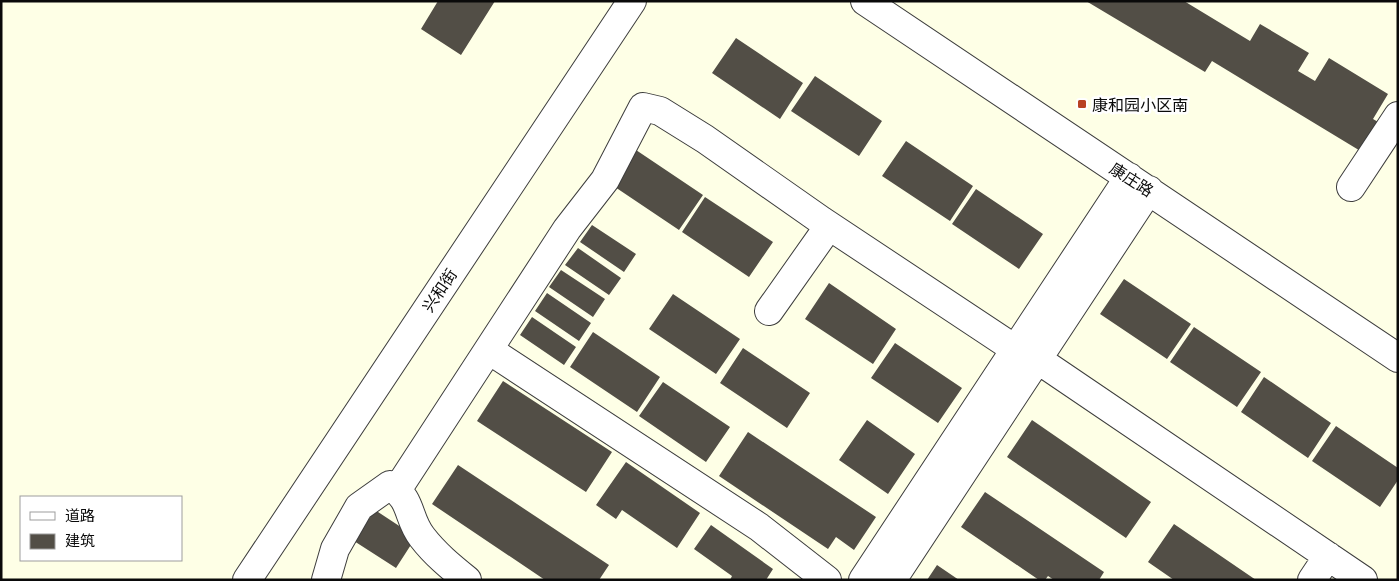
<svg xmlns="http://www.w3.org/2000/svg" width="1399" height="581" font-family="'Playfair Display','Noto Sans SC',serif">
	<rect width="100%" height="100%" fill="#feffe6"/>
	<path fill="#524e46" d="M 438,1 L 495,1 L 461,55 L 421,29 Z
		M 1086,1 L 1184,1 L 1250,41 L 1260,24 L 1309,53 L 1298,71 L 1315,81 L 1329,58 L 1388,94 L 1373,119 L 1385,126 L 1367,155 L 1212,61 L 1205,72 Z
		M 736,38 L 803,83 L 780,119 L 712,73 Z
		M 815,76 L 882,121 L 859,156 L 791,111 Z
		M 906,141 L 973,186 L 950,221 L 882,176 Z
		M 636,150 L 703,195 L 679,230 L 612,185 Z
		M 976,189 L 1043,234 L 1019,269 L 952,224 Z
		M 705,197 L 773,242 L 749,277 L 682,232 Z
		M 592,225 L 636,254 L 624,272 L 580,242 Z
		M 578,248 L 621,278 L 609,295 L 565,265 Z
		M 561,270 L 605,299 L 593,317 L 549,287 Z
		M 1124,279 L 1191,324 L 1167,359 L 1100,314 Z
		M 829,283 L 896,329 L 873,364 L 805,319 Z
		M 547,293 L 591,323 L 579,341 L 535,311 Z
		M 673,294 L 740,339 L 716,374 L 649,329 Z
		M 532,317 L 576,347 L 564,365 L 520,335 Z
		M 1194,327 L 1261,372 L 1237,407 L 1170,362 Z
		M 593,332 L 660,377 L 637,412 L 570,367 Z
		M 895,343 L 962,388 L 938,423 L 871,378 Z
		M 743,348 L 810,393 L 787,428 L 720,383 Z
		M 1264,377 L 1331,423 L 1308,458 L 1241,412 Z
		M 503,381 L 612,452 L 586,492 L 477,421 Z
		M 663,382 L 730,427 L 706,462 L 639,416 Z
		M 867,420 L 915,454 L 888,494 L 839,460 Z
		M 1032,420 L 1151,502 L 1126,538 L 1007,457 Z
		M 1336,426 L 1398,468 L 1398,480 L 1380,507 L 1312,461 Z
		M 748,432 L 876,517 L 854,550 L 836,537 L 828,549 L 719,476 Z
		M 626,462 L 700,513 L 677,548 L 622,510 L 616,519 L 596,505 Z
		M 458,465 L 609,565 L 599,580 L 545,580 L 432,504 Z
		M 985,492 L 1104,572 L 1099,580 L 1054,580 L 1048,576 L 1045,580 L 1039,580 L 961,527 Z
		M 375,510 L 416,537 L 396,568 L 354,541 Z
		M 1174,524 L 1256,580 L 1174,580 L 1148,562 Z
		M 711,525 L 773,569 L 766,580 L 730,580 L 732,576 L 694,549 Z
		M 937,565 L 959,580 L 927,580 Z"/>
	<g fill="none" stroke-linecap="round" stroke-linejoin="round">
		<defs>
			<path id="minor" d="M 865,1 L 1398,358
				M 1351,187 L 1398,116
				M 769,311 L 829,226
				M 489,350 L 759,527 L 827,580
				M 397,490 L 567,229 L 605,180 L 643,107 L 660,111 L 705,139 L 822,221 L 1015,349 L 1037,359 L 1363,580
				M 247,580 L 632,1
				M 326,580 L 335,549 L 359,507 L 390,485 C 413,500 407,518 422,537 C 435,554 451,567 467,580
				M 863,580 L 1129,177
				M 892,580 L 1149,190
				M 1312,580 L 1328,556"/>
		</defs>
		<use href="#minor" stroke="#3d3d3d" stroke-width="30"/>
		<use href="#minor" stroke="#fff" stroke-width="28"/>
	</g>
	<rect fill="#b84123" stroke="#fff" stroke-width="2" x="1077" y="99" width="10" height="10" rx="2.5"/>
	<g text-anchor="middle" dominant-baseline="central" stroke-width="5" stroke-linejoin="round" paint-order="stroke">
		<g font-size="16" fill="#0a0a0a" stroke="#fff" text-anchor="start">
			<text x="1092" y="104">康和园小区南</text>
		</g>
		<g font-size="16" fill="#0a0a0a" stroke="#fff">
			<text transform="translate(1132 179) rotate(33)">康庄路</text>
			<text transform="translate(439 290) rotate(-56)">兴和街</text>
		</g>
	</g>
	<rect width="1399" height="581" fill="none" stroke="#0a0a0a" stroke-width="5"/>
	<rect x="20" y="496" width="162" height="65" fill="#ffffff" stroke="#9d9d9d"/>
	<rect x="30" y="512" width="25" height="8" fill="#ffffff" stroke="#9d9d9d"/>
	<text x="65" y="521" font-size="15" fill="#0a0a0a">道路</text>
	<rect x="30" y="534" width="25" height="15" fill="#524e46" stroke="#9d9d9d"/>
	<text x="65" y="546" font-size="15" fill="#0a0a0a">建筑</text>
</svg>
